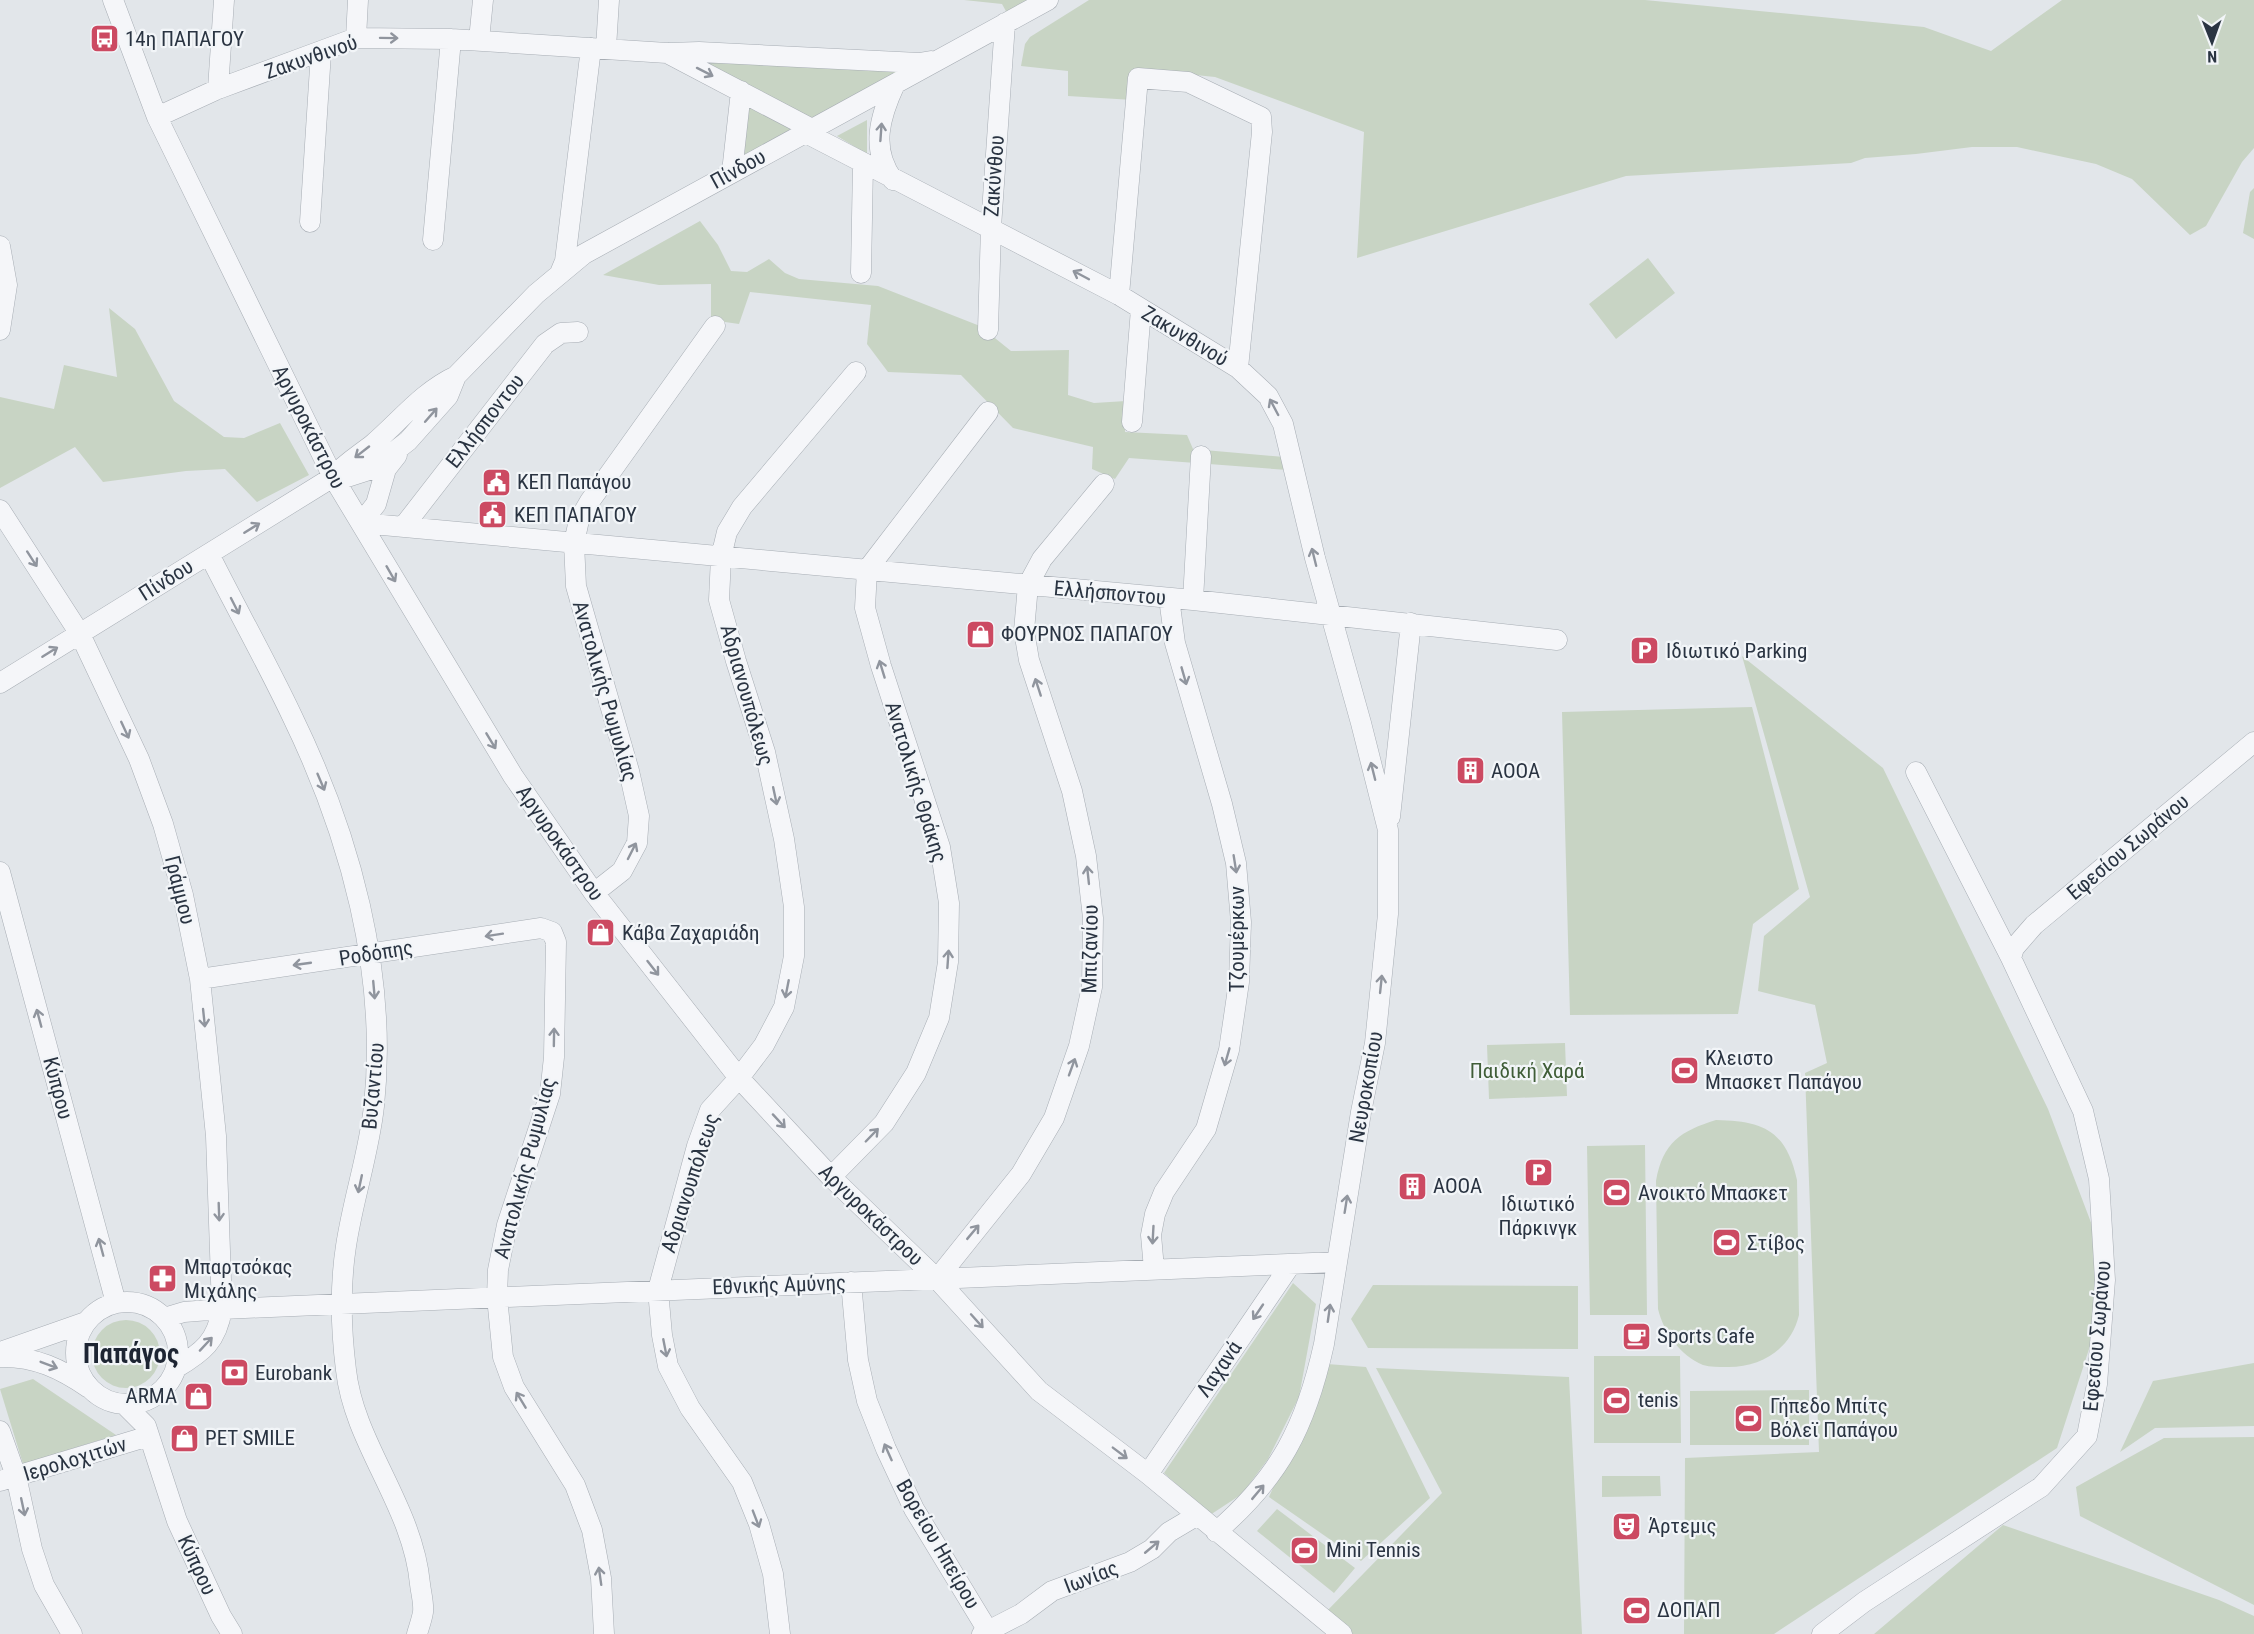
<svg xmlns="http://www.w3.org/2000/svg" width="2254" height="1634" font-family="'Roboto Condensed',sans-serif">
	<rect width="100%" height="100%" fill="#e2e6ea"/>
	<path fill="#c8d4c4" d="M 964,0 L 1032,0 L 1007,13 L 1002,4 Z
		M 1089,0 L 1645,0 L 1924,27 L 1991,51 L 2062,0 L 2254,0 L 2254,148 L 2242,162 L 2206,226 L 2190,235 L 2132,179 L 2096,164 L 2017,147 L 1972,147 L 1916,154 L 1865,158 L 1851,163 L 1626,176 L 1357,258 L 1364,132 L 1215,77 L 1137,69 L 1133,100 L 1068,96 L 1068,71 L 1021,66 L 1025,44 L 1030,37 Z
		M 692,56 L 913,70 L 814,127 Z
		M 749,101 L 803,133 L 741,167 Z
		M 867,120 L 867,154 L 837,136 Z
		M 2254,188 L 2254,239 L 2243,233 L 2250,192 Z
		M 700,221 L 718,245 L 731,271 L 747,272 L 769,259 L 785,273 L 799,279 L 878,286 L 980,326 L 1011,351 L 1069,350 L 1068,395 L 1094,403 L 1126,401 L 1125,432 L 1187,435 L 1193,449 L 1284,457 L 1287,470 L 1129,458 L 1115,479 L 1092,469 L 1093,447 L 1013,428 L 961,375 L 888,372 L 867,344 L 871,305 L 750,292 L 739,324 L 711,320 L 711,284 L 659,285 L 603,275 Z
		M 1648,258 L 1675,293 L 1616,339 L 1589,304 Z
		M 109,308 L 135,329 L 174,401 L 224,437 L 244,438 L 280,423 L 309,475 L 257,502 L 225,469 L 186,471 L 103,482 L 75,447 L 0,488 L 0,397 L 54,409 L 64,365 L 117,377 Z
		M 1742,656 L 1883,768 L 2048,1109 L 2112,1278 L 2057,1448 L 1774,1634 L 1684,1634 L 1685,1458 L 1819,1452 L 1805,1073 L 1827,1063 L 1815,1005 L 1758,991 L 1764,936 L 1810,897 Z
		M 1752,707 L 1799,889 L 1753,924 L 1738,1014 L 1570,1015 L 1562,712 Z
		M 1565,1043 L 1567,1096 L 1489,1099 L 1487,1045 Z
		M 1716,1120 C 1763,1121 1786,1130 1797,1180 L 1799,1315 C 1791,1349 1761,1368 1726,1367 C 1719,1367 1710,1367 1703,1365 C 1680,1355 1664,1333 1658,1309 L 1656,1181 C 1663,1142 1681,1131 1716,1120 Z
		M 1645,1145 L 1647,1315 L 1590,1315 L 1587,1146 Z
		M 1293,1283 L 1316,1304 L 1299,1397 L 1268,1459 L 1242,1494 L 1210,1515 L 1164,1473 Z
		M 1373,1285 L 1578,1286 L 1578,1349 L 1368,1348 L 1351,1319 Z
		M92 1354a34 34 0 1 1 68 0a34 34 0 1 1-68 0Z
		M 1594,1356 L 1680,1356 L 1681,1443 L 1594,1443 Z
		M 2254,1363 L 2254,1426 L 2155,1428 L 2120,1452 L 2153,1381 Z
		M 1327,1364 L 1366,1367 L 1430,1498 L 1361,1561 L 1269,1497 Z
		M 1376,1368 L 1569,1377 L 1582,1634 L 1353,1634 L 1325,1613 L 1442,1493 Z
		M 33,1379 L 116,1435 L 23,1464 L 0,1389 Z
		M 1809,1390 L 1809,1445 L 1690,1445 L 1690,1391 Z
		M 2254,1437 L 2254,1605 L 2080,1516 L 2076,1487 L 2164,1438 Z
		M 1602,1476 L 1660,1476 L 1661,1496 L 1602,1497 Z
		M 1277,1509 L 1355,1568 L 1334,1593 L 1257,1531 Z
		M 2003,1525 L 2219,1600 L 2254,1616 L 2254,1634 L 1874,1634 Z"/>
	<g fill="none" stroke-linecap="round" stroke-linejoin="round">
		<defs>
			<path id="minor" d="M 113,0 L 157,117 L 333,477 L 513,776 L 594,893 L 739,1078 L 831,1177 L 937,1279 L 1039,1391 L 1148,1474 L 1342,1634
				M 356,38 L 358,0
				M 479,40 L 483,0
				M 606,48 L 609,0
				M 669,53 L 699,52 L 919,63 L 931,61
				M 218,89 L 224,0
				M 157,117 L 218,89 L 356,38 L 451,39 L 667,53 L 812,129
				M 804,132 L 1119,295 L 1238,368 L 1268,396 L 1283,424 L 1315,558 L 1361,723 L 1388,830 L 1388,914 L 1375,1043 L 1361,1112 L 1324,1344 C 1306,1426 1280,1477 1216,1532
				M 732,172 L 741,91
				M 893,180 C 870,149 880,116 895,84
				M 310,222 L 321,52
				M 433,240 L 451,39
				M 0,246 L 7,285 L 0,330
				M 560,273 L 565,261 L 591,48
				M 861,273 L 863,164
				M 1119,295 L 1138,78 L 1188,82 L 1261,117 L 1262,132 L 1238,368
				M 988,330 L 991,227 L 1005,23
				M 1132,422 L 1141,309
				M 333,477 L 344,478 L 372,469 L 408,441 L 448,396 L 456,376 L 536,294 L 584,254 L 1048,0
				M 0,510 L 80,634 L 139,759 L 163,824 L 183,895 L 200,979 L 216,1136 L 222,1309 C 217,1341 203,1352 176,1368
				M 361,523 L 1193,600 L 1557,640
				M 361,523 L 376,504 L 386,469 L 397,455
				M 403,527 L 545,344 L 561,333 L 578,332
				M 209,554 C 236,608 266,661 292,716 C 350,835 388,973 374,1106 C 369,1153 353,1199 346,1246 C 340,1285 341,1330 346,1370 C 354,1444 413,1506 420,1584 C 421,1593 424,1603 423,1612 C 422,1619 419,1627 417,1634
				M 1193,600 L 1201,456
				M 0,683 L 333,477 C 344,464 359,455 373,444 C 400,421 422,392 456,376
				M 1390,817 L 1411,623
				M 0,872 L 116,1303
				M 594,893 L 622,871 L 637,843 L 639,816 L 629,771 L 576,586 L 574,543 L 579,520 L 590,501 L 715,326
				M 2011,958 L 2014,948 L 2034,925 L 2254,742
				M 200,979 L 541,928 L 552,932 L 556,942 L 554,1057 L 550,1094 L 507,1225 L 498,1270 L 497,1297 L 503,1357 L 514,1387 L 575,1485 L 592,1530 L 601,1578 L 604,1634
				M 831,1177 L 884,1123 L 916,1073 L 939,1018 L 948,962 L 949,903 L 940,847 L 881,666 L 865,608 L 867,570 L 988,412
				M 1154,1269 L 1151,1235 L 1155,1214 L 1164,1192 L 1206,1129 L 1229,1050 L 1239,982 L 1241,922 L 1236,863 L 1222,804 L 1175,643 L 1169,598
				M 937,1279 L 1021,1174 L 1054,1118 L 1079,1046 L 1092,987 L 1093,918 L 1086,856 L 1072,791 L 1029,660 L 1024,631 L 1028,585 L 1042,559 L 1104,484
				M 851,1282 L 858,1360 L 867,1401 L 886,1449 L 914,1509 L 988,1631
				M76 1353a51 51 0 1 1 102 0a51 51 0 1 1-102 0Z
				M 164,1318 L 184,1312 L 222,1309 L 1337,1262
				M 0,1352 L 86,1322
				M 0,1357 C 35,1356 61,1369 89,1388
				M 124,1404 L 146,1426 L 177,1521 L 221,1616 L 232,1634
				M 0,1431 L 16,1476 L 32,1549 L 44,1585 L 72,1634
				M 1148,1474 L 1291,1264
				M 0,1481 L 149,1436
				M 780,1634 L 773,1574 L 759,1524 L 742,1482 L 690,1408 L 668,1366 L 662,1335 L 658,1290 L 697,1146 L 710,1110 L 739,1078 L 764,1045 L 784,1007 L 794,956 L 794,907 L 784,839 L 765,752 L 736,661 L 719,600 L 721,557 L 727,532 L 742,507 L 856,372
				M 982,1634 L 1021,1614 L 1052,1591 L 1130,1562 L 1152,1549 L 1169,1532 L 1196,1516
				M 1822,1634 L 1864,1602 L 2041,1487 L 2087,1436 L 2097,1384 L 2105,1280 L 2099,1179 L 2083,1111 L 2011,958 L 1916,772"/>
		</defs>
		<use href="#minor" stroke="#a7adb4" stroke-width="21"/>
		<use href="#minor" stroke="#f5f6f9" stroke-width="20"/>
	</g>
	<defs><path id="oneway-shaft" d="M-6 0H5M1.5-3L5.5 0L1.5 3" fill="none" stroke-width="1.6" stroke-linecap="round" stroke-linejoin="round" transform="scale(1.5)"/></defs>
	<g stroke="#90959e">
		<use href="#oneway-shaft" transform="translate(389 38) rotate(1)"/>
		<use href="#oneway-shaft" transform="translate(705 72) rotate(27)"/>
		<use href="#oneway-shaft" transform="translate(881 132) rotate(-86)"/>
		<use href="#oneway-shaft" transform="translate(1081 275) rotate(-152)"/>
		<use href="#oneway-shaft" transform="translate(1274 407) rotate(-118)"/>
		<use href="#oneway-shaft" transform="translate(431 415) rotate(-49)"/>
		<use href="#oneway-shaft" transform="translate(362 452) rotate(142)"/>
		<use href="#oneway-shaft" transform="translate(252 528) rotate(-32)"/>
		<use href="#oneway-shaft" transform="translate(1314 557) rotate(-104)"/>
		<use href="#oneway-shaft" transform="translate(32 559) rotate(57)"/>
		<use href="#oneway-shaft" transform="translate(391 574) rotate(60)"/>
		<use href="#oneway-shaft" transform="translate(235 606) rotate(63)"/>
		<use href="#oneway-shaft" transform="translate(50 652) rotate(-32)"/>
		<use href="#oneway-shaft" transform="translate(882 669) rotate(-107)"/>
		<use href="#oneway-shaft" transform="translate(1184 676) rotate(74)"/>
		<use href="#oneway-shaft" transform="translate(1038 687) rotate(-108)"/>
		<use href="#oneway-shaft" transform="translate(125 730) rotate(65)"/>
		<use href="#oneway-shaft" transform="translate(491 741) rotate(59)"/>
		<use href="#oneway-shaft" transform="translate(1373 771) rotate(-104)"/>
		<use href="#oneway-shaft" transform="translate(321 782) rotate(67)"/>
		<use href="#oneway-shaft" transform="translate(775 796) rotate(78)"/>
		<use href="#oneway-shaft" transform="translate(632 851) rotate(-63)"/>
		<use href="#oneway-shaft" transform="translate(1235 864) rotate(81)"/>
		<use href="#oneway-shaft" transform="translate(1088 875) rotate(-96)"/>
		<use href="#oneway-shaft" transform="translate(494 935) rotate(171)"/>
		<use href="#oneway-shaft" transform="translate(948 959) rotate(-86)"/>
		<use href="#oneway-shaft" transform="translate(302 964) rotate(172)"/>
		<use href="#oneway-shaft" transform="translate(653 968) rotate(52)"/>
		<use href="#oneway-shaft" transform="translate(1381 984) rotate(-84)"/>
		<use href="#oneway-shaft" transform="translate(787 989) rotate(101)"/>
		<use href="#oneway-shaft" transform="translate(374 990) rotate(85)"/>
		<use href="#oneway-shaft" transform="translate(39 1018) rotate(-105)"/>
		<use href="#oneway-shaft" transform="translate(204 1018) rotate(84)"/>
		<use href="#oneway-shaft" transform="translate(554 1037) rotate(-89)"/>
		<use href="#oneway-shaft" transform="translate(1227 1057) rotate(106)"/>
		<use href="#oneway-shaft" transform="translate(1072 1067) rotate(-70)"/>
		<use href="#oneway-shaft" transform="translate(779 1121) rotate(47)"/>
		<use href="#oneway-shaft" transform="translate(872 1135) rotate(-46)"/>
		<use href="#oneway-shaft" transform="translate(360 1184) rotate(102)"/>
		<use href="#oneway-shaft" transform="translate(1346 1204) rotate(-81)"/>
		<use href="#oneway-shaft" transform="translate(219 1212) rotate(88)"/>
		<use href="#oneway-shaft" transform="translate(973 1232) rotate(-50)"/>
		<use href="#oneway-shaft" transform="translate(1153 1235) rotate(93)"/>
		<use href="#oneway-shaft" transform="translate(101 1247) rotate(-105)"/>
		<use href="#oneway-shaft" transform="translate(1258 1312) rotate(124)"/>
		<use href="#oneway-shaft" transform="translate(1329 1313) rotate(-82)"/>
		<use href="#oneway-shaft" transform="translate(977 1321) rotate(48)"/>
		<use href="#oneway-shaft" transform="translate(206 1344) rotate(-47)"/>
		<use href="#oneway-shaft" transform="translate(665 1348) rotate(79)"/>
		<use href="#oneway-shaft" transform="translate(49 1365) rotate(21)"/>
		<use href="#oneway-shaft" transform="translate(521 1400) rotate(-121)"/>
		<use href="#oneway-shaft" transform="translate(888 1452) rotate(-114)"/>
		<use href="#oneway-shaft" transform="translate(1120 1453) rotate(37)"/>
		<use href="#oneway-shaft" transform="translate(1258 1492) rotate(-50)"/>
		<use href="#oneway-shaft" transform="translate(23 1507) rotate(78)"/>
		<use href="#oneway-shaft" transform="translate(756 1519) rotate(69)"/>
		<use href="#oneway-shaft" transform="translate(1152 1547) rotate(-40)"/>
		<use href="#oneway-shaft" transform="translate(600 1576) rotate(-98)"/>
	</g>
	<defs>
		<symbol id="bus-square" viewBox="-11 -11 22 22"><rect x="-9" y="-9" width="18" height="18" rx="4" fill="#cc4a62" stroke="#f2f5f8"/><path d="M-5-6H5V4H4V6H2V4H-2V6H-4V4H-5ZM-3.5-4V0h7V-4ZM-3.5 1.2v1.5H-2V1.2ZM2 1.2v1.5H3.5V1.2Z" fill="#fff"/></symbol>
		<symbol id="civic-square" viewBox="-11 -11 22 22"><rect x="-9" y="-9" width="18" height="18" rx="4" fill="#cc4a62" stroke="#f2f5f8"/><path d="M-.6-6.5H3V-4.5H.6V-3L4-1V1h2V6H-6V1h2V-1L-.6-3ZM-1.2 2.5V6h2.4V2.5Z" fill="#fff"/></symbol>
		<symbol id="shop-square" viewBox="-11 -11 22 22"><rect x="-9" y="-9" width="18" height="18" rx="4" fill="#cc4a62" stroke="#f2f5f8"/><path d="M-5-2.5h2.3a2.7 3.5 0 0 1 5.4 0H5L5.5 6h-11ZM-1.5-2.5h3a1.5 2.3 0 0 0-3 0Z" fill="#fff"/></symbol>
		<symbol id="parking-square" viewBox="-11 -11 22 22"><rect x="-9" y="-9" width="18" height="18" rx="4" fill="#cc4a62" stroke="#f2f5f8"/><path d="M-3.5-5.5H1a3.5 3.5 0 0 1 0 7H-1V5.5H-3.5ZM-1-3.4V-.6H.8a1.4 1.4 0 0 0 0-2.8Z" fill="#fff"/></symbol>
		<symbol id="building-square" viewBox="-11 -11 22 22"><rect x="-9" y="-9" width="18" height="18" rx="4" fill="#cc4a62" stroke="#f2f5f8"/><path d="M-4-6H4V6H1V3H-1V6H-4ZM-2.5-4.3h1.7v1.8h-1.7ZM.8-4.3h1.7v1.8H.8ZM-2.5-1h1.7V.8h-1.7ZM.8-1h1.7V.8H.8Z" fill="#fff"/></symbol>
		<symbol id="stadium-square" viewBox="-11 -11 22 22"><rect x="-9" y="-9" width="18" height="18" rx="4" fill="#cc4a62" stroke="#f2f5f8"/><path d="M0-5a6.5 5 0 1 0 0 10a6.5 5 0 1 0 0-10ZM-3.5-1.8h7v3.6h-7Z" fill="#fff"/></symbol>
		<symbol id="pharmacy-square" viewBox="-11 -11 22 22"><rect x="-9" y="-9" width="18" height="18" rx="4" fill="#cc4a62" stroke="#f2f5f8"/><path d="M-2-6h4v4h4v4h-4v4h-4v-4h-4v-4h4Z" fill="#fff"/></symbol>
		<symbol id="cafe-square" viewBox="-11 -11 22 22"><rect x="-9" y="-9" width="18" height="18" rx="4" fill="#cc4a62" stroke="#f2f5f8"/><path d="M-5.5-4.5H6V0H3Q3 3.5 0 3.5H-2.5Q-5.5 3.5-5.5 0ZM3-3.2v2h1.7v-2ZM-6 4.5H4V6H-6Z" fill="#fff"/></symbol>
		<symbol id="bank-square" viewBox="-11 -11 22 22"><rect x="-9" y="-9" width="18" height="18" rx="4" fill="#cc4a62" stroke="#f2f5f8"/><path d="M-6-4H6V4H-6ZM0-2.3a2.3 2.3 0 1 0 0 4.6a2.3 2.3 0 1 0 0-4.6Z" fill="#fff"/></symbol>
		<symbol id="theatre-square" viewBox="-11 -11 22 22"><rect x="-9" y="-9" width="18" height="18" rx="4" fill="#cc4a62" stroke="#f2f5f8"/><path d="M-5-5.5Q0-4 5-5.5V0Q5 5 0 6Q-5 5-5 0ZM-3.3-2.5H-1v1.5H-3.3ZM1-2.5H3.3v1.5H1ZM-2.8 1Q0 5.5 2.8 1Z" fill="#fff"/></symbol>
	</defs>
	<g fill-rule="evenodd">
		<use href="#bus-square" x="88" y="22" width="33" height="33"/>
		<use href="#civic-square" x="480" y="466" width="33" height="33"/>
		<use href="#civic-square" x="476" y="498" width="33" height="33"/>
		<use href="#shop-square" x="964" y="618" width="33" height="33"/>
		<use href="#parking-square" x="1628" y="634" width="33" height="33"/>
		<use href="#building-square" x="1454" y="754" width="33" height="33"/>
		<use href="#shop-square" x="584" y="916" width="33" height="33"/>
		<use href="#stadium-square" x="1668" y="1054" width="33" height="33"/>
		<use href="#parking-square" x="1522" y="1156" width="33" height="33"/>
		<use href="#building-square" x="1396" y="1170" width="33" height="33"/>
		<use href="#stadium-square" x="1600" y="1176" width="33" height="33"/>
		<use href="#stadium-square" x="1710" y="1226" width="33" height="33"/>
		<use href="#pharmacy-square" x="146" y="1262" width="33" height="33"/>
		<use href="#cafe-square" x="1620" y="1320" width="33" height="33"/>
		<use href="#bank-square" x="218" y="1356" width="33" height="33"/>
		<use href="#shop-square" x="182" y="1380" width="33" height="33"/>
		<use href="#stadium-square" x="1600" y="1384" width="33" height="33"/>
		<use href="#stadium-square" x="1732" y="1402" width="33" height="33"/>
		<use href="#shop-square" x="168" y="1422" width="33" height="33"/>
		<use href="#theatre-square" x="1610" y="1510" width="33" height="33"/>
		<use href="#stadium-square" x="1288" y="1534" width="33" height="33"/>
		<use href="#stadium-square" x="1620" y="1594" width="33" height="33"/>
	</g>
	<g text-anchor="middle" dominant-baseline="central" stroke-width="4.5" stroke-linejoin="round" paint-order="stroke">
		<g font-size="21" fill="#2a3442" stroke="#f2f5f8" text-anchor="start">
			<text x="125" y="39">14η ΠΑΠΑΓΟΥ</text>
			<text x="517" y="482">ΚΕΠ Παπάγου</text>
			<text x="514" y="515">ΚΕΠ ΠΑΠΑΓΟΥ</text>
			<text x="1001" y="634">ΦΟΥΡΝΟΣ ΠΑΠΑΓΟΥ</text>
			<text x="1666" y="651">Ιδιωτικό Parking</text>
			<text x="1491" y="771">AOOA</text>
			<text x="622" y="933">Κάβα Ζαχαριάδη</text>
			<text x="1705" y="1058">Κλειστο<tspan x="1705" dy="24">Μπασκετ Παπάγου</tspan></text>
			<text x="1433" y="1186">ΑΟΟΑ</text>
			<text x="1638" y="1193">Ανοικτό Μπασκετ</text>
			<text x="1538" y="1204" text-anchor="middle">Ιδιωτικό<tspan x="1538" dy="24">Πάρκινγκ</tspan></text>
			<text x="1747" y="1243">Στίβος</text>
			<text x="184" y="1267">Μπαρτσόκας<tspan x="184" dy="24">Μιχάλης</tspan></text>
			<text x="1657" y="1336">Sports Cafe</text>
			<text x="255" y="1373">Eurobank</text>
			<text x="177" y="1396" text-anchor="end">ARMA</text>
			<text x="1638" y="1400">tenis</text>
			<text x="1770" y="1406">Γήπεδο Μπίτς<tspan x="1770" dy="24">Βόλεϊ Παπάγου</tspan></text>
			<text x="205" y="1438">PET SMILE</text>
			<text x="1648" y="1526">Άρτεμις</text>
			<text x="1326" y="1550">Mini Tennis</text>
			<text x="1657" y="1610">ΔΟΠΑΠ</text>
		</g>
		<g font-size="21" fill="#2a3442" stroke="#f2f5f8">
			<text transform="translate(311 57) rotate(-19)">Ζακυνθινού</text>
			<text transform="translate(738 169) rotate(-29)">Πίνδου</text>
			<text transform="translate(994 176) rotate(-86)">Ζακύνθου</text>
			<text transform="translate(1185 336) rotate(31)">Ζακυνθινού</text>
			<text transform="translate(485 421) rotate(-52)">Ελλήσποντου</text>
			<text transform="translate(309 427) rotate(63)">Αργυροκάστρου</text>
			<text transform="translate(166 580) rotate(-32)">Πίνδου</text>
			<text transform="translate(1110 593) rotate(5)">Ελλήσποντου</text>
			<text transform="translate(605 691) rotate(74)">Ανατολικής Ρωμυλίας</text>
			<text transform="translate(747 695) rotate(74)">Αδριανουπόλεως</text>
			<text transform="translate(916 782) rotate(73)">Ανατολικής Θράκης</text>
			<text transform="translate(560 843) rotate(55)">Αργυροκάστρου</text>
			<text transform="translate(2128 847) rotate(-40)">Εφεσίου Σωράνου</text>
			<text transform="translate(180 890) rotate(76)">Γράμμου</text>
			<text transform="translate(1237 939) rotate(-90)">Τζουμέρκων</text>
			<text transform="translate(1090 949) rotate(-89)">Μπιζανίου</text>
			<text transform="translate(376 953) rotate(-9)">Ροδόπης</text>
			<text transform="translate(373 1086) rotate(-85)">Βυζαντίου</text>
			<text transform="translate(1366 1087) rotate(-80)">Νευροκοπίου</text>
			<text transform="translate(58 1088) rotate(75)">Κύπρου</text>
			<text transform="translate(525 1168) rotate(-75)">Ανατολικής Ρωμυλίας</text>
			<text transform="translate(690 1183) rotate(-72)">Αδριανουπόλεως</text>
			<text transform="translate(871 1215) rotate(44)">Αργυροκάστρου</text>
			<text transform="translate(779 1285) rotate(-2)">Εθνικής Αμύνης</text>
			<text transform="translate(2097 1336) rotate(-85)">Εφεσίου Σωράνου</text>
			<text transform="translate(1219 1369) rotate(-56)">Λαχανά</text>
			<text transform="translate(75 1459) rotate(-17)">Ιερολοχιτών</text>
			<text transform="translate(938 1544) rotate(60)">Βορείου Ηπείρου</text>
			<text transform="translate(197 1565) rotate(65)">Κύπρου</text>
			<text transform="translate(1091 1577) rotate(-21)">Ιωνίας</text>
		</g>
		<g font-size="21" fill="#405e38" stroke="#f2f5f8">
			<text x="1527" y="1071">Παιδική Χαρά</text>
		</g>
		<g font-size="27" font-weight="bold" fill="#1d2533" stroke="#f2f5f8">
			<text x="131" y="1354">Παπάγος</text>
		</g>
	</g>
	<g transform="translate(2212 42) rotate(179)" stroke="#f2f5f8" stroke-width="4.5" paint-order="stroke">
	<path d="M0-4.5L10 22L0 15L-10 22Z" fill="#2a3442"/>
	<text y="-9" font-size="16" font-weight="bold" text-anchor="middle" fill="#2a3442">N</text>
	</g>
</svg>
